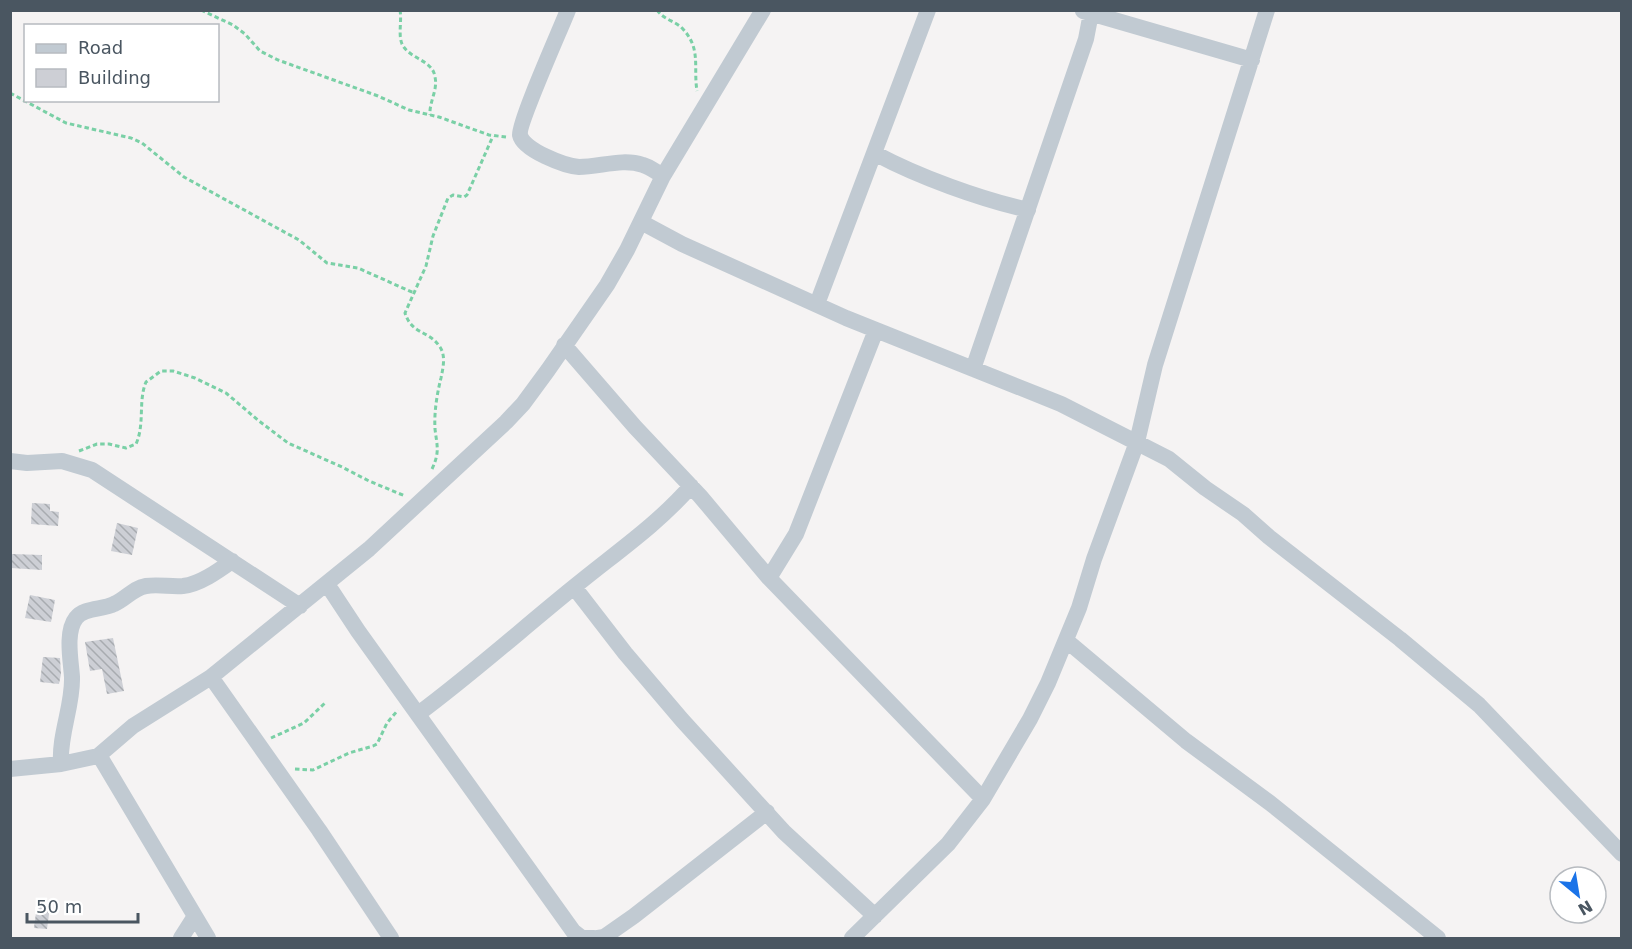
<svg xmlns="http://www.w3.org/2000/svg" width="1632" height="949" font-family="'DejaVu Sans',sans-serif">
	<defs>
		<pattern id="building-back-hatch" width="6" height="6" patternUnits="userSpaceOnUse" patternTransform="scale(1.5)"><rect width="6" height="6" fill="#cdcfd5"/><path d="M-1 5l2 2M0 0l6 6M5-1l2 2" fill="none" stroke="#a8abb0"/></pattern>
	</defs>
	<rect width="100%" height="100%" fill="#f5f3f3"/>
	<path fill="url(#building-back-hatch)" d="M 32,503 L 50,504 L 50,511 L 59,512 L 58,526 L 31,524 Z
		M 117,523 L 138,528 L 132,555 L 111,551 Z
		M 12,554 L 42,555 L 42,570 L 11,568 Z
		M 30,595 L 55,600 L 51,622 L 25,618 Z
		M 113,638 L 124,691 L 107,694 L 102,669 L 90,671 L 85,642 Z
		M 43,657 L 60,658 L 61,674 L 59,684 L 40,682 Z
		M 37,905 L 50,907 L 47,929 L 34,928 Z"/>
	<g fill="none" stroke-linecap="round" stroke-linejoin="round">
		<path stroke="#7ad0a6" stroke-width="3" stroke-dasharray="4.5 3" stroke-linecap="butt" d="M 201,10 L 233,25 L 245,34 L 260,51 L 278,60 L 378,96 L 409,110 L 439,117 L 489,135 L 506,137
			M 400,10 C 402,21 398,34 402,44 C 409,59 433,60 435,77 C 438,90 429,102 430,115
			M 657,10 C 663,19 674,21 681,27 C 702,48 693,66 697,91
			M 10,93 L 66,123 L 131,138 L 142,143 L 184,177 L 299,240 L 327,263 L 358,268 L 414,293
			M 79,451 L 97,444 L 109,444 L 126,448 L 136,444 C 145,424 138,401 146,382 L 161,371 L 173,371 L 195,378 L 226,393 L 259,421 L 288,443 L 342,467 L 369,481 L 405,496
			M 432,469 C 440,452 437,446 435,429 C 434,412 437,394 441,378 C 443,368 446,356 440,347 C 429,330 412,335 405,313 L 426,266 L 433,236 L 448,198 L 453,195 L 464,197 L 467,195 L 493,136
			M 271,738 L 304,723 L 326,702
			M 295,769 L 313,770 L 349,753 L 373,746 L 377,744 L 387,723 L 398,710"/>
		<path stroke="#c1cad2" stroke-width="16" d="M 568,10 C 561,28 518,124 520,135 C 523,150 565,166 579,167 C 600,167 622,158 643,165 C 650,167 656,172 663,176
			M 1083,11 L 1252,60
			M 876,154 C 919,177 980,199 1028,210
			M 641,222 L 682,244 L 846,318 L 1061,404 L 1169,459 L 1205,488 L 1243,514 L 1269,537 L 1400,639 L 1479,705 L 1622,854
			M 817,304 L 928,10
			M 564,345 L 635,427 L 700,496 L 769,578 L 983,799
			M 973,369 L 1086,39 L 1091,13
			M 10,461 L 27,463 L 62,461 L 92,470 L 300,606
			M 769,578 L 796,534 L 876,330
			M 327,584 L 358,631 L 573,931 L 582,938 L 594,938
			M 574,587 L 625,653 L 682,720 L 784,832 L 875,916
			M 1067,641 L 1186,741 L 1270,803 L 1438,938
			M 211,677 L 319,830 L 391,938
			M 418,714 C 472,674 522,629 574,587 C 614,554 657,525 691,486
			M 99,755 L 208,938
			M 61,764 C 59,734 73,706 72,677 C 71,661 65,632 76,618 C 84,607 103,610 114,604 C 126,599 133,588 146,586 C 158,584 171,587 183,586 C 200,584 218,571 232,561
			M 10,769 L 61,764 L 98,756 L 133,726 L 211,677 L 369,549 L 506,422 L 523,404 L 548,370 L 607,285 L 627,250 L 663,176 L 763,10
			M 181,938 L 195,916
			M 598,938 L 604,937 L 634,916 L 767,812
			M 852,938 L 948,844 L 983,799 L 1030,719 L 1048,683 L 1079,608 L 1094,559 L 1137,442 L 1155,365 L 1267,10"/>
	</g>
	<rect width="1632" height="949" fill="none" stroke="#4a5661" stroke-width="24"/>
	<rect x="24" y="24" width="195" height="78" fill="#ffffff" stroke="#b7bbc0" stroke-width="1.5"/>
	<rect x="36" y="44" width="30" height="9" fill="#c1cad2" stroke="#b7bbc0" stroke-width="1.5"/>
	<text x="78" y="54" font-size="18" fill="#4a5661">Road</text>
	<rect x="36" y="69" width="30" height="18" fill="#cdcfd5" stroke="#b7bbc0" stroke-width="1.5"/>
	<text x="78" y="84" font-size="18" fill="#4a5661">Building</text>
	<g transform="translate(1578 895) rotate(150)"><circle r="28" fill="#ffffff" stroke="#b7bbc0" stroke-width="1.5"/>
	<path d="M0-4.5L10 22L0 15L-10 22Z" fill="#1a73e8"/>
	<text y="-9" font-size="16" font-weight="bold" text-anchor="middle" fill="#4a5661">N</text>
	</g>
	<path d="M27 913v9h111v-9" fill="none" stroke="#4a5661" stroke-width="3"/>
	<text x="36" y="913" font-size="18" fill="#4a5661" stroke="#ffffff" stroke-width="4.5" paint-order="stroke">50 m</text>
</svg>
